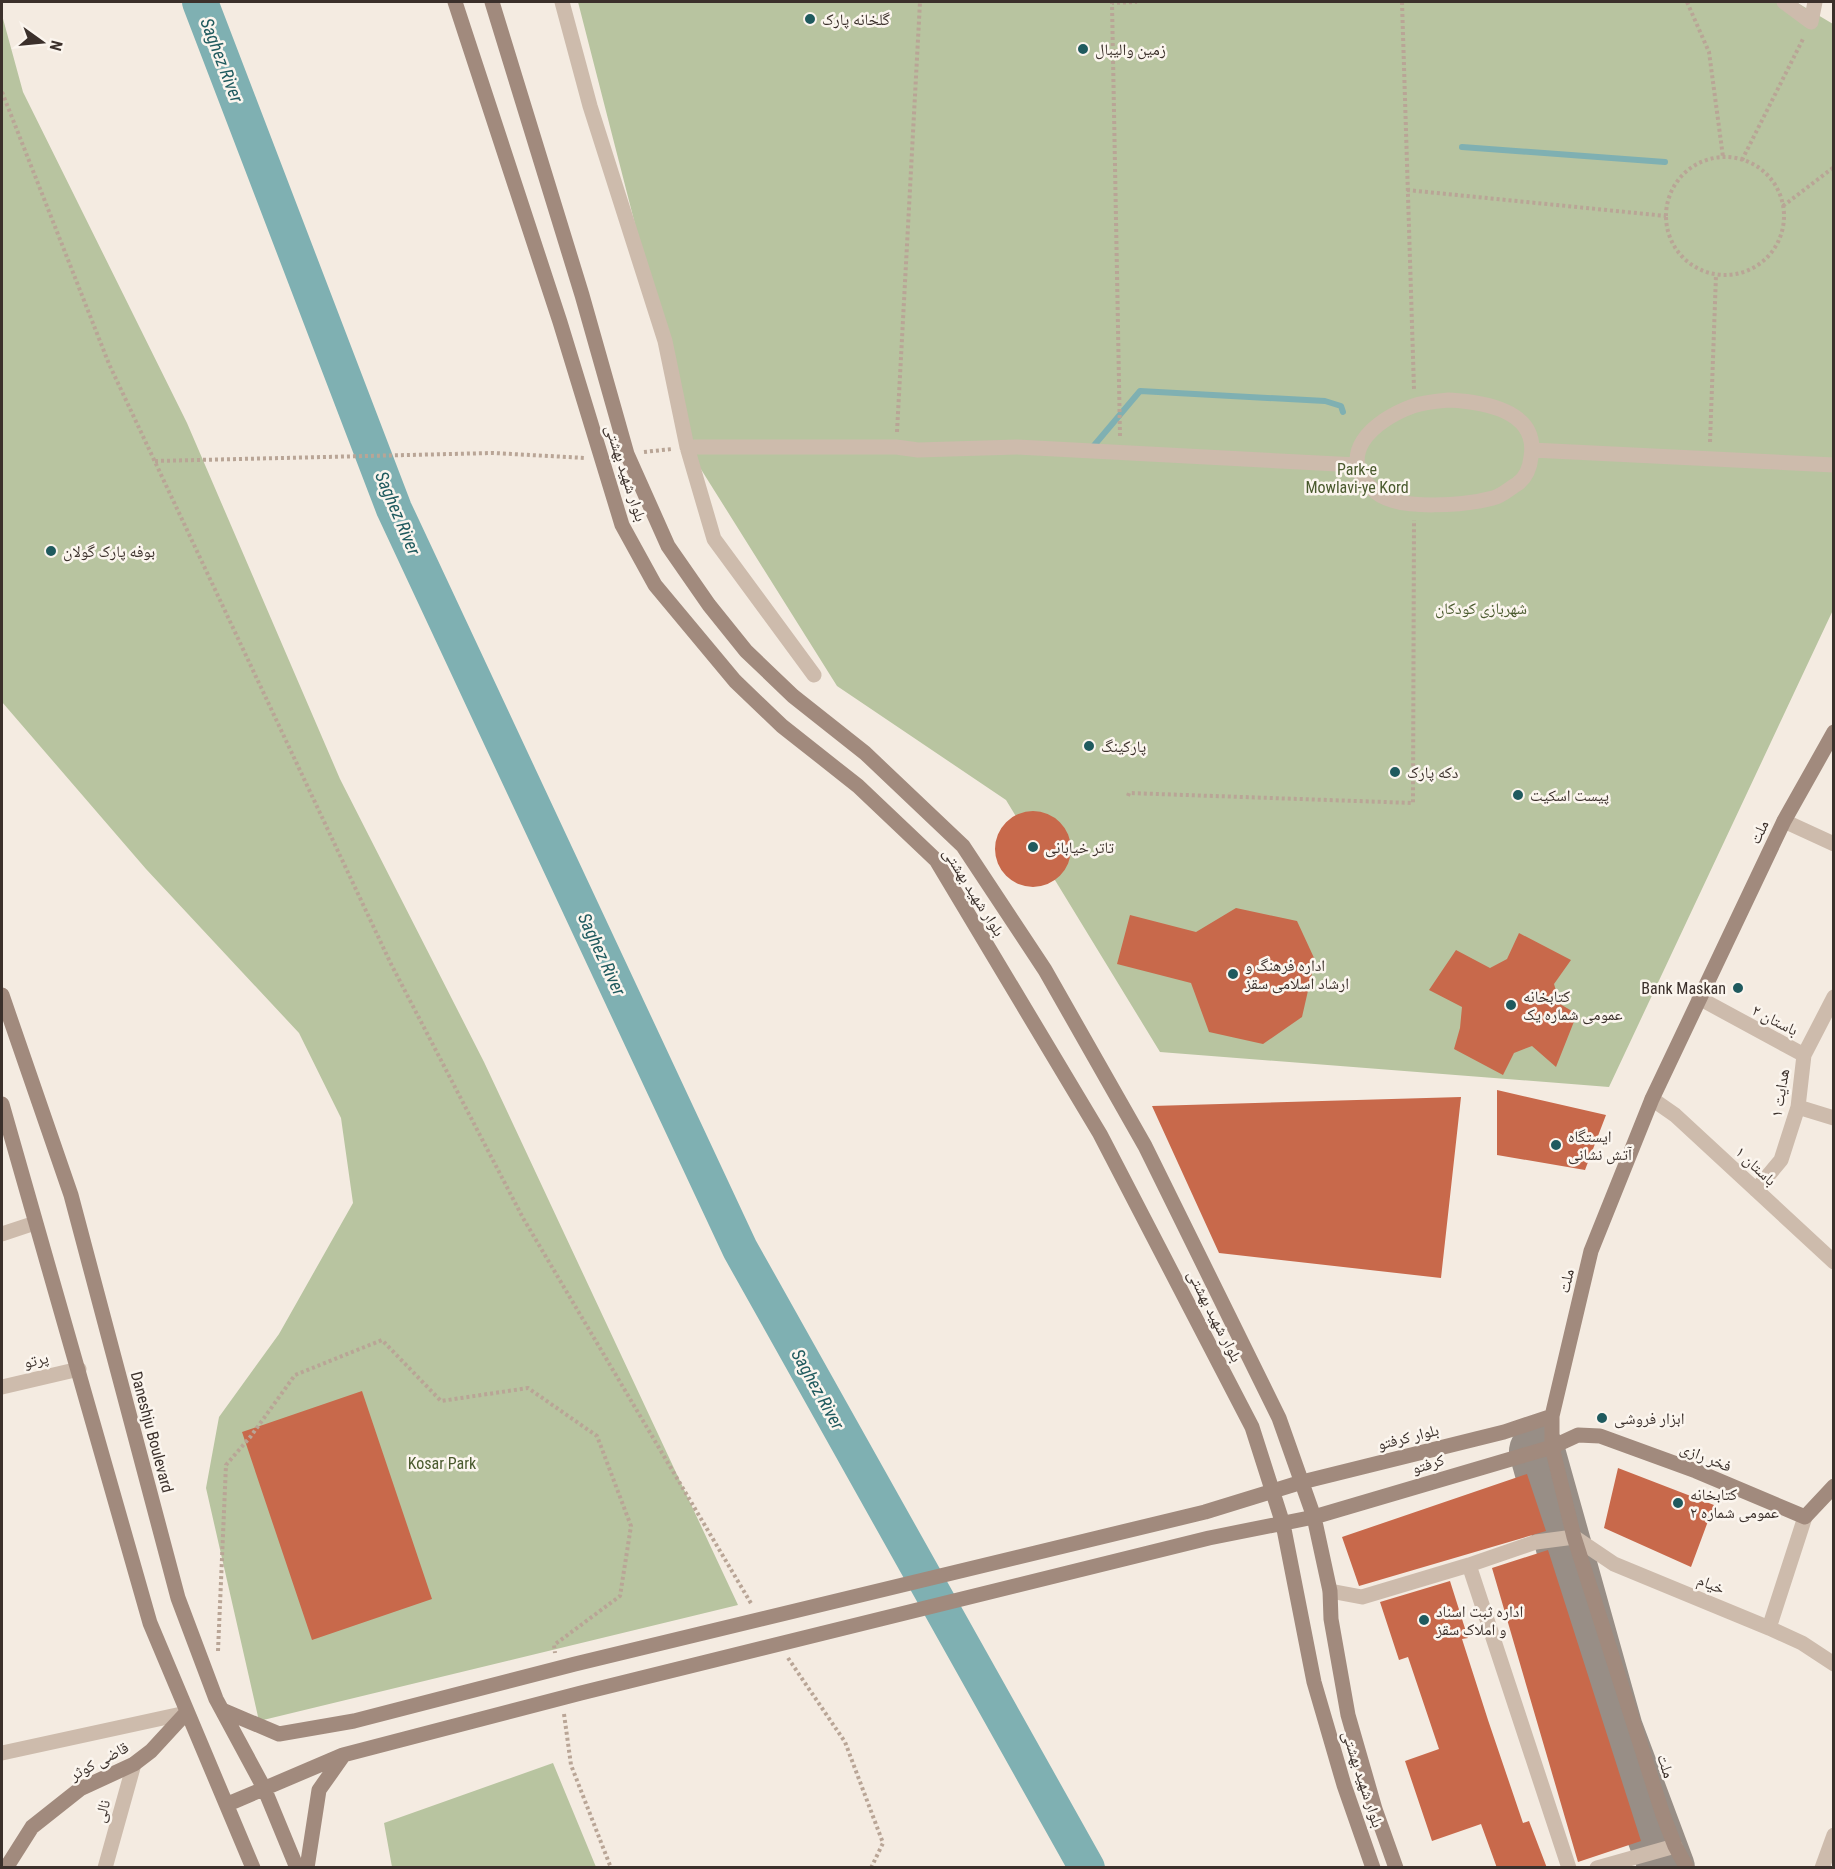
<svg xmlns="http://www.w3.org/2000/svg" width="1835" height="1869" font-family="'Roboto Condensed','Noto Naskh Arabic',sans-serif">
	<rect width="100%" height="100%" fill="#f4ebe1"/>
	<path fill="#b8c4a0" d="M 578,2 L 1796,2 L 1833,24 L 1833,610 L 1609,1087 L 1160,1052 L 1006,800 L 837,686 L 687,447 L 665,341 Z
		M 2,15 L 23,92 L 187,423 L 340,779 L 484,1062 L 738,1605 L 259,1721 L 206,1488 L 219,1417 L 279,1334 L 353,1203 L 341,1118 L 299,1033 L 146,869 L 2,702 Z
		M 553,1763 L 596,1867 L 392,1867 L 384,1823 Z"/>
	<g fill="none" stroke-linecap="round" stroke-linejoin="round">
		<path stroke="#7fb0b2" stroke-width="6" d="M 1462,147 L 1665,162
			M 1091,449 L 1140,391 L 1325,401 L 1341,406 L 1343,412"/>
		<path stroke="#7fb0b2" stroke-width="36" d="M 200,2 L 394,509 L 740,1249 L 1087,1868"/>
		<path stroke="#988e86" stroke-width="56" d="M 1537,1451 L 1615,1729 L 1667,1868"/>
	</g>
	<path fill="#c8694b" d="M995 849a38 38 0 1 1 76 0a38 38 0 1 1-76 0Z
		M 1236,908 L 1297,921 L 1315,960 L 1302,1017 L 1263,1044 L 1209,1032 L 1191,983 L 1117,964 L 1130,915 L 1196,932 Z
		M 1519,933 L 1571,960 L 1554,984 L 1560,1004 L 1577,1014 L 1556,1067 L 1532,1046 L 1514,1053 L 1503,1075 L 1454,1049 L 1460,1028 L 1462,1007 L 1429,990 L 1456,950 L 1490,968 L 1507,959 Z
		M 1497,1090 L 1606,1115 L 1585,1170 L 1497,1155 Z
		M 1461,1097 L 1441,1278 L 1219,1253 L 1152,1106 Z
		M 362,1391 L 432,1599 L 312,1640 L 242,1432 Z
		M 1618,1468 L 1714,1505 L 1691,1567 L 1604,1528 Z
		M 1527,1474 L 1546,1531 L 1359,1586 L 1342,1537 Z
		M 1548,1550 L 1641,1841 L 1578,1862 L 1492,1568 Z
		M 1450,1581 L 1468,1638 L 1462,1639 L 1488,1720 L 1523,1823 L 1529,1821 L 1547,1868 L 1497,1868 L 1481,1824 L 1432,1841 L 1405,1761 L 1439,1749 L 1408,1657 L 1399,1660 L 1380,1602 Z"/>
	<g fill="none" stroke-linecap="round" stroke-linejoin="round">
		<path stroke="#b9a596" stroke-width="4" stroke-dasharray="3 3" stroke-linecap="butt" d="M 1402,2 L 1414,389
			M 1687,2 L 1709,52 L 1723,157
			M 2,92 L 109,364 L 391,964 L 523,1218 L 752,1605
			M1666 216a59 59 0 1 1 118 0a59 59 0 1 1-118 0Z
			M 1742,160 L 1804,37
			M 1407,190 L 1666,216
			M 1783,206 L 1834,167
			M 897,432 L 920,2
			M 1120,436 L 1112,3 L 1137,2
			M 1710,442 L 1716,275
			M 644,452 L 672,449
			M 155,461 L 493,453 L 586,458
			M 1128,796 L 1129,793 L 1413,803 L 1414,520
			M 218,1651 L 226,1465 L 251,1436 L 295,1375 L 382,1340 L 441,1401 L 528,1388 L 597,1436 L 631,1526 L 620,1596 L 554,1645 L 555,1653
			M 788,1658 L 845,1742 L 883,1843 L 871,1868
			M 564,1714 L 571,1765 L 611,1868"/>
		<path stroke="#cdbbac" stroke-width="15" d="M 562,2 L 590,106 L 665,341 L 687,447 L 714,539 L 814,675
			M 1784,2 L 1811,22 L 1815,2
			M 1449,400 C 1483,402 1539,410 1531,457 C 1530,467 1526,478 1517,484 C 1510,488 1502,496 1493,498 C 1467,505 1399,511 1377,493 C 1331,456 1374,420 1413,406 C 1424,402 1438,401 1449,400 Z
			M 687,447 L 896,447 L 918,450 L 1017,447 L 1357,465
			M 1532,450 L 1834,465
			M 1784,821 L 1834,844
			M 1699,998 L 1804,1055
			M 1652,1099 L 1675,1115 L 1834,1262
			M 1798,1107 L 1834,1118
			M 1756,1190 L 1781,1160 L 1798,1107 L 1804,1055 L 1834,997
			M 2,1234 L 35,1223
			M 2,1387 L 79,1369
			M 1469,1565 L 1569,1868
			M 1330,1591 L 1362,1597 L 1469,1565 L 1536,1542 L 1574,1537 L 1614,1564 L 1769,1628 L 1802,1643 L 1834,1664
			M 1769,1628 L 1805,1517
			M 2,1753 L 186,1713
			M 105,1868 L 134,1764
			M 1597,1868 L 1675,1846
			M 1822,1868 L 1834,1835"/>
		<path stroke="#a18a7d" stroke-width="15" d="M 455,2 L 560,322 L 622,525 L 655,585 L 735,681 L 782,726 L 858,786 L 936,860 L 1100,1134 L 1252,1427 L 1283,1524 L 1314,1682 L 1344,1785 L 1373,1868
			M 492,2 L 582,295 L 627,454 L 668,546 L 709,605 L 746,651 L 793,696 L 865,753 L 963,846 L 1045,970 L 1145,1146 L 1279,1418 L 1314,1517 L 1330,1591 L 1331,1619 L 1348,1715 L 1375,1809 L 1396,1868
			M 2,995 L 71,1195 L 178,1598 L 216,1699 L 264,1788 L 297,1868
			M 2,1104 L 150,1623 L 253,1868
			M 222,1710 L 279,1734 L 354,1721 L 575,1664 L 1205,1512 L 1302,1482 L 1504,1432 L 1552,1416
			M 228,1804 L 343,1755 L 581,1693 L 1209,1538 L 1314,1517 L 1552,1447 L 1578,1435 L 1600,1436 L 1696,1471 L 1805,1517 L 1834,1486
			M 6,1868 L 32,1827 L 80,1789 L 134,1764 L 151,1751 L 186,1713
			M 307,1868 L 319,1790 L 343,1756
			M 1687,1868 L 1675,1846 L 1663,1815 L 1574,1537 L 1552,1447 L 1552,1416 L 1591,1251 L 1652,1099 L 1784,821 L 1834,732"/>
	</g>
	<g fill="#1f5a5e" stroke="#fbf5ee" stroke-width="2">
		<circle cx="810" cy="19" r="6"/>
		<circle cx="1083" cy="49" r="6"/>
		<circle cx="51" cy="551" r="6"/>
		<circle cx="1089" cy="746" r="6"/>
		<circle cx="1395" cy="772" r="6"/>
		<circle cx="1518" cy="795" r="6"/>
		<circle cx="1033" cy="847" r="6"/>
		<circle cx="1233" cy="974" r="6"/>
		<circle cx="1738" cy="988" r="6"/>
		<circle cx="1511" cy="1005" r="6"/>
		<circle cx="1556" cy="1145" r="6"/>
		<circle cx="1602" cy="1418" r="6"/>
		<circle cx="1678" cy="1503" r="6"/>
		<circle cx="1424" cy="1620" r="6"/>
	</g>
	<g text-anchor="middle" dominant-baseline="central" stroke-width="5" stroke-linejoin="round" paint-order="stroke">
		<g font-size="16" fill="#3b302b" stroke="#fbf5ee" text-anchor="start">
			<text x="822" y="19">گلخانه پارک</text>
			<text x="1095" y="49">زمین والیبال</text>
			<text x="63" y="551">بوفه پارک گولان</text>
			<text x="1101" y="746">پارکینگ</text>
			<text x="1407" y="772">دکه پارک</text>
			<text x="1530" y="795">پیست اسکیت</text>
			<text x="1045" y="847">تاتر خیابانی</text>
			<text x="1245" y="965">اداره فرهنگ و<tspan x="1245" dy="18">ارشاد اسلامی سقز</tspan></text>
			<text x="1726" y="988" text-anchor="end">Bank Maskan</text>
			<text x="1523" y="996">کتابخانه<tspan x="1523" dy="18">عمومی شماره یک</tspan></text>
			<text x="1568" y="1136">ایستگاه<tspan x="1568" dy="18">آتش نشانی</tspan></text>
			<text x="1614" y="1418">ابزار فروشی</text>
			<text x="1690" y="1494">کتابخانه<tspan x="1690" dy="18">عمومی شماره ۲</tspan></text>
			<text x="1436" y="1611">اداره ثبت اسناد<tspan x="1436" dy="18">و املاک سقز</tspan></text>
		</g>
		<g font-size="16" fill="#4a5a2e" stroke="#fbf5ee">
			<text x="1357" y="469">Park-e<tspan x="1357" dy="18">Mowlavi-ye Kord</tspan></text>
			<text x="1481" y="608">شهربازی کودکان</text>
			<text x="442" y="1463">Kosar Park</text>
		</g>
		<g font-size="16" fill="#3b302b" stroke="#fbf5ee">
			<text transform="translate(626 473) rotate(72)">بلوار شهید بهشتی</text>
			<text transform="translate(1759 832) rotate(-65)">ملت</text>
			<text transform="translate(974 892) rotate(58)">بلوار شهید بهشتی</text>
			<text transform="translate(1775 1020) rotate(27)">باستان ۲</text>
			<text transform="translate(1780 1093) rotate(-81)">هدایت ۱</text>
			<text transform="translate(1756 1166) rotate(43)">باستان ۱</text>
			<text transform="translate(1566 1281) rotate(-77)">ملت</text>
			<text transform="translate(1215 1316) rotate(63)">بلوار شهید بهشتی</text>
			<text transform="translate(36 1360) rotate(-13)">پرتو</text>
			<text transform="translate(152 1432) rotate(75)">Daneshju Boulevard</text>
			<text transform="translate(1408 1437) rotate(-14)">بلوار کرفتو</text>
			<text transform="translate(1706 1457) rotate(22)">فخر رازی</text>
			<text transform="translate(1428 1464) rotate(-17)">کرفتو</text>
			<text transform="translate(1711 1584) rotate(22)">خیام</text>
			<text transform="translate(99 1761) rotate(-28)">قاضی کوثر</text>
			<text transform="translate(1666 1766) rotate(72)">ملت</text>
			<text transform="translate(1363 1779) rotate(72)">بلوار شهید بهشتی</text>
			<text transform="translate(102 1811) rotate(-74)">نالی</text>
		</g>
		<g font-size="18" font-style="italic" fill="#1f5a5e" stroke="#fbf5ee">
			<text transform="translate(222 60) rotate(69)">Saghez River</text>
			<text transform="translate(398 513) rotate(67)">Saghez River</text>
			<text transform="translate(602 954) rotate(65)">Saghez River</text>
			<text transform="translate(818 1389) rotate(61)">Saghez River</text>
		</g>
	</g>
	<rect width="1835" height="1869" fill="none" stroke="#3b302b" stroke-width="6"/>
	<g transform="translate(42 42) rotate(105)" stroke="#fbf5ee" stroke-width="4.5" paint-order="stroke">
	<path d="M0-4.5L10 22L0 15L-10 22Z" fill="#3b302b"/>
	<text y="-9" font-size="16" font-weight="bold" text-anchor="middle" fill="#3b302b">N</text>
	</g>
</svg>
